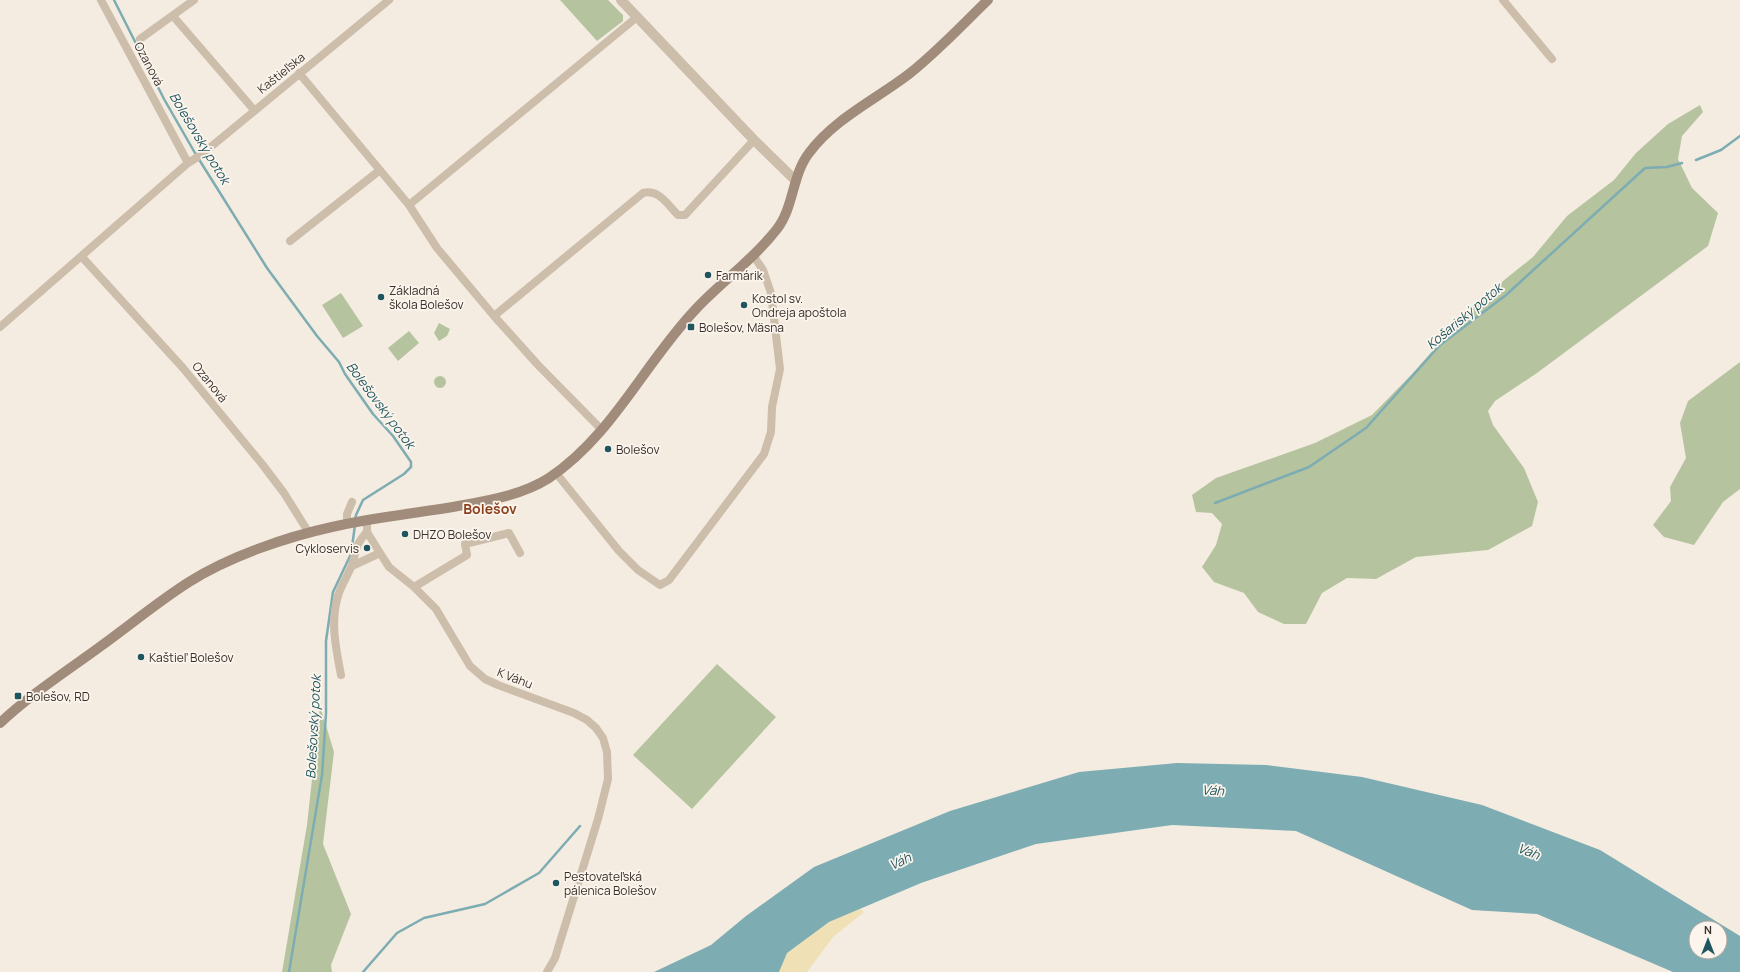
<svg xmlns="http://www.w3.org/2000/svg" width="1740" height="972" font-family="Manrope,sans-serif">
	<rect width="100%" height="100%" fill="#f4ece0"/>
	<path fill="#b5c49f" d="M 560,0 L 608,0 L 623,15 L 623,21 L 597,41 Z
		M 1700,105 L 1703,112 L 1682,136 L 1678,159 L 1692,188 L 1718,213 L 1708,246 L 1537,373 L 1495,401 L 1488,411 L 1493,425 L 1524,468 L 1538,502 L 1532,526 L 1488,550 L 1416,557 L 1376,579 L 1347,578 L 1322,593 L 1306,624 L 1284,624 L 1258,612 L 1244,593 L 1214,582 L 1202,567 L 1216,545 L 1222,524 L 1212,513 L 1196,512 L 1192,495 L 1216,478 L 1315,443 L 1372,415 L 1412,374 L 1472,306 L 1533,257 L 1567,216 L 1614,180 L 1636,153 L 1668,124 Z
		M 341,293 L 363,326 L 343,338 L 322,305 Z
		M 439,323 L 450,329 L 447,336 L 439,341 L 434,333 Z
		M 409,331 L 419,343 L 398,361 L 388,348 Z
		M 1740,362 L 1740,489 L 1723,502 L 1694,545 L 1664,537 L 1653,525 L 1671,501 L 1670,487 L 1686,458 L 1680,423 L 1688,401 Z
		M434 382a6 6 0 1 1 12 0a6 6 0 1 1-12 0Z
		M 717,664 L 776,717 L 692,809 L 633,755 Z
		M 320,706 L 334,752 L 323,844 L 351,914 L 331,965 L 332,972 L 282,972 L 307,825 Z"/>
	<path fill="#f0e0b6" d="M 860,909 L 864,912 L 833,937 L 807,972 L 779,972 L 786,953 L 829,922 Z"/>
	<path fill="#7dacb2" fill-rule="evenodd" d="M 1177,763 L 1266,765 L 1362,777 L 1482,805 L 1600,850 L 1740,936 L 1740,972 L 1673,972 L 1537,914 L 1472,910 L 1296,831 L 1172,825 L 1036,844 L 921,883 L 829,922 L 787,953 L 779,972 L 654,972 L 711,945 L 746,916 L 814,867 L 950,811 L 1079,772 ZM 1696,928 L 1720,928 L 1720,952 L 1696,952 Z"/>
	<g fill="none" stroke-linecap="round" stroke-linejoin="round">
		<path stroke="#7dacb2" stroke-width="2.5" d="M 114,0 L 164,99 L 195,153 L 267,268 L 317,336 L 339,362 L 345,374 L 373,414 L 393,436 L 411,462 L 411,467 L 404,474 L 363,500 L 356,515 L 355,520
			M 1696,160 L 1721,150 L 1740,136
			M 1215,503 L 1309,467 L 1366,428 L 1440,345 L 1506,295 L 1645,168 L 1667,167 L 1682,163
			M 289,972 L 322,775 L 326,714 L 326,641 L 333,592 L 351,554 L 355,525
			M 363,972 L 397,933 L 424,918 L 485,904 L 539,873 L 580,826"/>
		<path stroke="#cdbdab" stroke-width="8" d="M 1503,0 L 1552,59
			M 173,16 L 254,110
			M 140,39 L 194,0
			M 299,73 L 409,205 L 437,248 L 494,316 L 538,365 L 602,430
			M 188,163 L 201,155 L 389,0
			M 409,205 L 637,17
			M 290,241 L 380,170
			M 82,257 L 183,368 L 262,464 L 284,493 L 309,533
			M 494,316 L 643,193 C 659,189 667,204 678,215 L 685,215 L 754,140
			M 0,327 L 188,163 L 101,0
			M 556,473 L 619,551 L 638,570 L 660,585 L 669,580 L 764,454 L 771,432 L 772,407 L 780,369 L 771,293 L 763,270 L 753,255
			M 367,521 L 367,532 L 380,553 L 389,567 L 414,587 L 436,609 L 470,666 L 485,679 L 498,685 L 574,713 L 587,720 L 596,728 L 603,738 L 607,752 L 608,779 L 598,819 L 555,958 L 547,972
			M 347,524 L 347,514 L 352,502
			M 352,566 L 380,553
			M 414,587 L 467,555 L 465,544 L 509,533 L 520,553
			M 341,675 C 336,649 330,622 338,596 C 341,585 348,575 352,565 C 357,549 355,545 367,532"/>
		<path stroke="#cdbdab" stroke-width="10" d="M 621,0 L 754,140 L 796,181"/>
		<path stroke="#a18c7c" stroke-width="10" d="M 0,723 C 31,694 67,671 101,646 C 130,625 159,601 189,582 C 228,557 286,537 332,527 C 375,517 420,513 464,505 C 492,500 524,494 549,478 C 612,436 644,364 695,310 C 721,282 753,260 777,229 C 794,207 792,175 809,153 C 834,119 875,100 909,74 C 937,52 962,25 988,0"/>
	</g>
	<g fill="#1e555e" stroke="#fbf5ed" stroke-width="1.5">
		<circle cx="708" cy="275" r="4"/>
		<circle cx="381" cy="297" r="4"/>
		<circle cx="744" cy="305" r="4"/>
		<rect x="687" y="323" width="8" height="8" rx="2"/>
		<circle cx="608" cy="449" r="4"/>
		<circle cx="405" cy="534" r="4"/>
		<circle cx="367" cy="548" r="4"/>
		<circle cx="141" cy="657" r="4"/>
		<rect x="14" y="692" width="8" height="8" rx="2"/>
		<circle cx="556" cy="883" r="4"/>
	</g>
	<g text-anchor="middle" dominant-baseline="central" stroke-width="3.5" stroke-linejoin="round" paint-order="stroke">
		<g font-size="12" fill="#3a302a" stroke="#fbf5ed">
			<text transform="translate(149 64) rotate(62)">Ozanová</text>
			<text transform="translate(281 73) rotate(-39)">Kaštieľska</text>
			<text transform="translate(210 382) rotate(51)">Ozanová</text>
			<text transform="translate(515 678) rotate(21)">K Váhu</text>
		</g>
		<g font-size="12" fill="#3a302a" stroke="#fbf5ed" text-anchor="start">
			<text x="716" y="275">Farmárik</text>
			<text x="389" y="290">Základná<tspan x="389" dy="14">škola Bolešov</tspan></text>
			<text x="752" y="298">Kostol sv.<tspan x="752" dy="14">Ondreja apoštola</tspan></text>
			<text x="699" y="327">Bolešov, Mäsna</text>
			<text x="616" y="449">Bolešov</text>
			<text x="413" y="534">DHZO Bolešov</text>
			<text x="359" y="548" text-anchor="end">Cykloservis</text>
			<text x="149" y="657">Kaštieľ Bolešov</text>
			<text x="26" y="696">Bolešov, RD</text>
			<text x="564" y="876">Pestovateľská<tspan x="564" dy="14">pálenica Bolešov</tspan></text>
		</g>
		<g font-size="13" font-style="italic" fill="#1e555e" stroke="#fbf5ed">
			<text transform="translate(200 138) rotate(59)">Bolešovský potok</text>
			<text transform="translate(1464 316) rotate(-40)">Košariský potok</text>
			<text transform="translate(381 405) rotate(53)">Bolešovský potok</text>
			<text transform="translate(313 727) rotate(-87)">Bolešovský potok</text>
			<text transform="translate(1213 790) rotate(3)">Váh</text>
			<text transform="translate(1529 851) rotate(21)">Váh</text>
			<text transform="translate(900 861) rotate(-26)">Váh</text>
		</g>
		<g font-size="14" font-weight="bold" fill="#8c4120" stroke="#fbf5ed">
			<text x="490" y="508">Bolešov</text>
		</g>
	</g>
	<g transform="translate(1708 940)"><circle r="19" fill="#fbf5ed" stroke="#aea69f"/>
	<path d="M0-3L7 15L0 10L-7 15Z" fill="#1e555e"/>
	<text y="-6" font-size="11" font-weight="bold" text-anchor="middle" fill="#3a302a">N</text>
	</g>
</svg>
